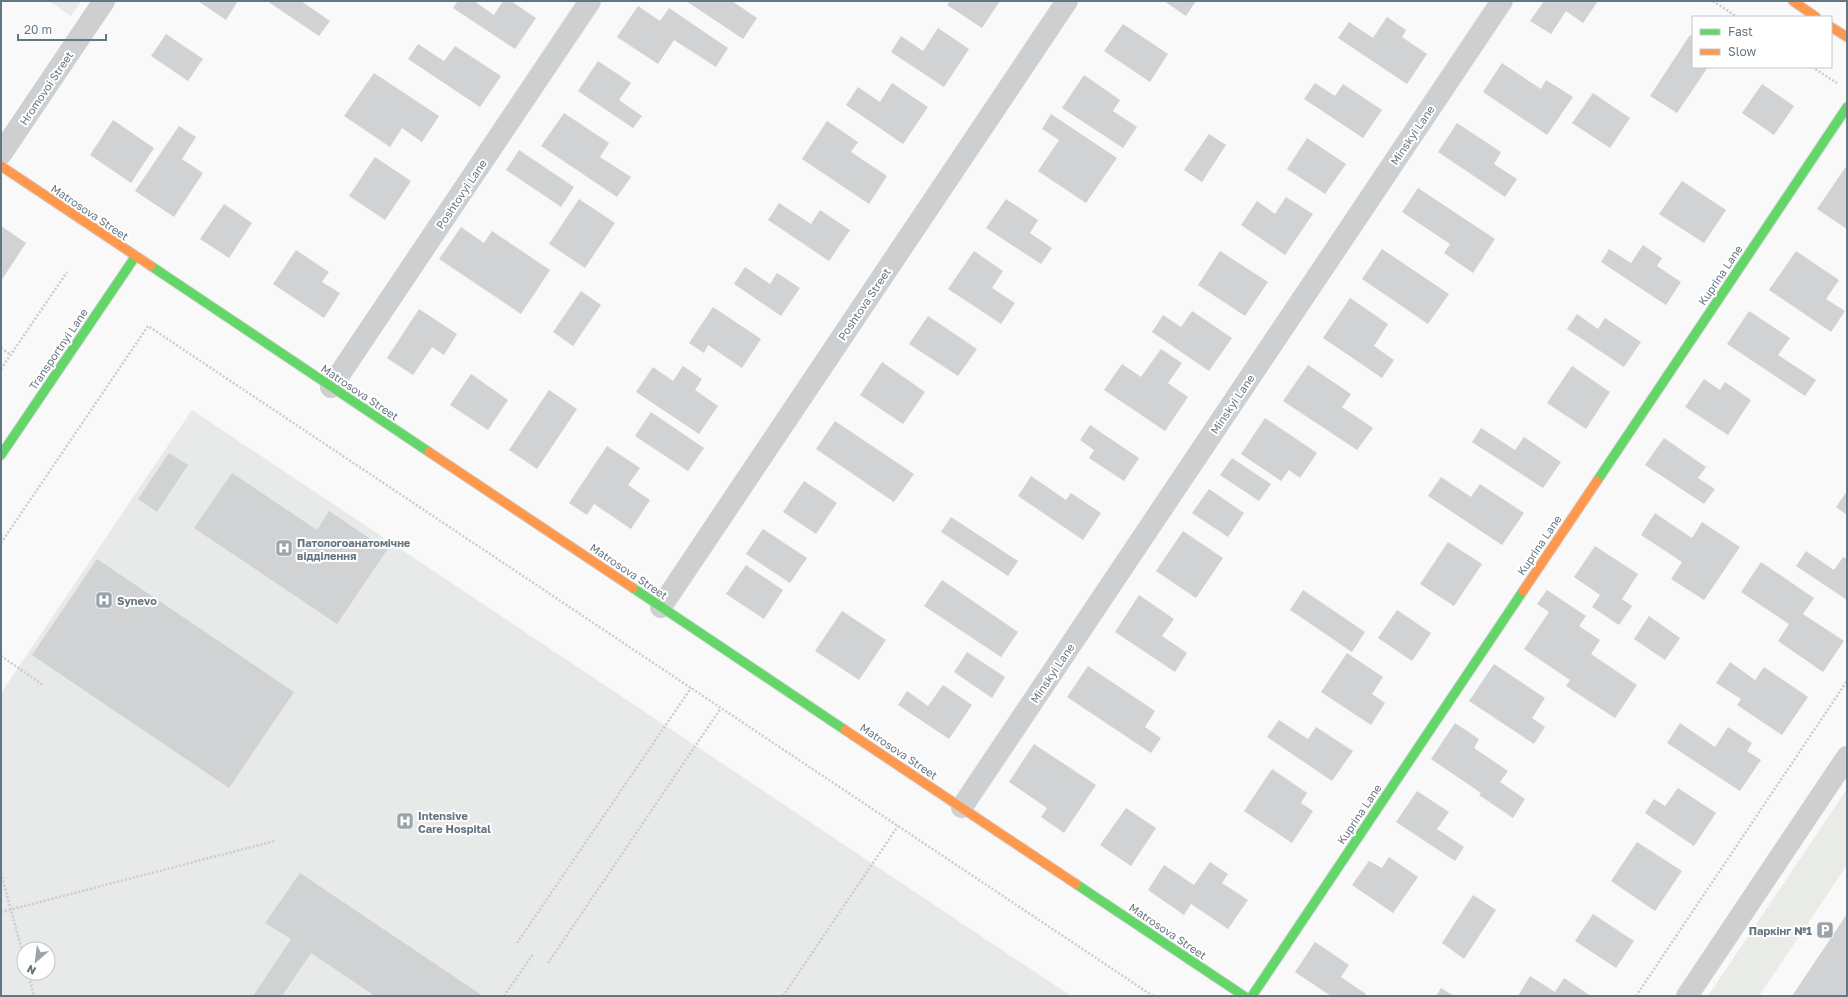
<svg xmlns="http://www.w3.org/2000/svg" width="1848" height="997" font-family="'Golos Text',sans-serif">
	<rect width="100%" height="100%" fill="#f9f9f9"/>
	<path fill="#e8e9e9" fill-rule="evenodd" d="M 49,1 L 81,1 L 71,16 Z
		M 192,410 L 1071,996 L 1,996 L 1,693 ZM 24,949 L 48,949 L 48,973 L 24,973 Z"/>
	<path fill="#e8ebe6" d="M 1847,789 L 1847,865 L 1759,996 L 1708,996 Z"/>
	<path fill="#d0d2d3" d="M 198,1 L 238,1 L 226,20 Z
		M 267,1 L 301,1 L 330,21 L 319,36 Z
		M 458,1 L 474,1 L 494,15 L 503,1 L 511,1 L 536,18 L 515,49 L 453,8 Z
		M 686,1 L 732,1 L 757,18 L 743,39 Z
		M 950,1 L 1000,1 L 982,28 L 947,5 Z
		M 1164,1 L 1196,1 L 1186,16 Z
		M 1544,1 L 1598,1 L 1583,23 L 1566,11 L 1551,34 L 1530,21 Z
		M 638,6 L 660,21 L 669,8 L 728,48 L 716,67 L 674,40 L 658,64 L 617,37 Z
		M 1387,17 L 1406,30 L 1402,37 L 1427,54 L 1407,84 L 1338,38 L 1349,22 L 1373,38 Z
		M 1123,24 L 1168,54 L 1150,82 L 1104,51 Z
		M 938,28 L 969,49 L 944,87 L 891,52 L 901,36 L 923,51 Z
		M 166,34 L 203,59 L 188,81 L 151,56 Z
		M 1690,35 L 1693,37 L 1693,67 L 1708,67 L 1677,113 L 1650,96 Z
		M 418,44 L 444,61 L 455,46 L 501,76 L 480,107 L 408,59 Z
		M 598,61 L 631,83 L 619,100 L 642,116 L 633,128 L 578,91 Z
		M 1502,63 L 1541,89 L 1546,80 L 1573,97 L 1547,135 L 1483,92 Z
		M 374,73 L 439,116 L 422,142 L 402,128 L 390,147 L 344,116 Z
		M 1084,75 L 1120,100 L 1113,111 L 1137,127 L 1123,148 L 1062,108 Z
		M 892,83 L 928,107 L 903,144 L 846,105 L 858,87 L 880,102 Z
		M 1315,83 L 1335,96 L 1343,84 L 1382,110 L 1363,138 L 1304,99 Z
		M 1762,84 L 1794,106 L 1774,135 L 1742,113 Z
		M 1593,93 L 1630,118 L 1610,148 L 1572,123 Z
		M 564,113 L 609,143 L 600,157 L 631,177 L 617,197 L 541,146 Z
		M 1051,114 L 1117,158 L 1086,203 L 1038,171 L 1059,140 L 1042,129 Z
		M 113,120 L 154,148 L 131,183 L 90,155 Z
		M 827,121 L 858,142 L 851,152 L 887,176 L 869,204 L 802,159 Z
		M 1457,123 L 1501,152 L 1494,164 L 1517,179 L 1505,197 L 1438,152 Z
		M 179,126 L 196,137 L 182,159 L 203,173 L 174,217 L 135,191 Z
		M 1209,134 L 1226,145 L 1202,182 L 1184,170 Z
		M 1307,138 L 1346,164 L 1325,194 L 1287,169 Z
		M 519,150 L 574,187 L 561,207 L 506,170 Z
		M 375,157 L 411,181 L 385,220 L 349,196 Z
		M 1847,165 L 1847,229 L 1817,209 Z
		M 1682,181 L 1726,210 L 1704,243 L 1659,214 Z
		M 1418,188 L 1495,239 L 1473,273 L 1444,253 L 1450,244 L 1402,212 Z
		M 1286,197 L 1313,214 L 1285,255 L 1241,225 L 1257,201 L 1275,214 Z
		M 579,199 L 615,223 L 585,268 L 549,244 Z
		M 1006,199 L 1038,220 L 1030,233 L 1052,248 L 1041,264 L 986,228 Z
		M 779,203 L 811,224 L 820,210 L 850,230 L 829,261 L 768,220 Z
		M 224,204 L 252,223 L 229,258 L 200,239 Z
		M 1,226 L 26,243 L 1,281 Z
		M 461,227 L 484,243 L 492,231 L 550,270 L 521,314 L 439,259 Z
		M 1643,245 L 1662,258 L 1657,266 L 1681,282 L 1666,305 L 1601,262 L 1609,249 L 1631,263 Z
		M 1382,249 L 1449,294 L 1428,324 L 1362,279 Z
		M 296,250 L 329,272 L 322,282 L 340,293 L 324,318 L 273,284 Z
		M 974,251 L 1003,271 L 992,288 L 1015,303 L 1001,324 L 948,289 Z
		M 1220,251 L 1268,282 L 1245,316 L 1198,285 Z
		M 1796,251 L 1839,280 L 1826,299 L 1845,311 L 1831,332 L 1769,290 Z
		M 745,267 L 770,284 L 777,273 L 800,288 L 781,316 L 734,284 Z
		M 581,291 L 601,305 L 573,346 L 553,332 Z
		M 1350,298 L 1388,324 L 1374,346 L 1394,360 L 1382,378 L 1323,338 Z
		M 713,307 L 761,339 L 742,368 L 708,345 L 704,353 L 689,343 Z
		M 419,309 L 457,334 L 444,355 L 432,347 L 413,375 L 387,358 Z
		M 1192,311 L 1232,338 L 1209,371 L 1152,332 L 1163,315 L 1181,327 Z
		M 1749,311 L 1790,338 L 1778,355 L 1816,380 L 1805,396 L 1727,344 Z
		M 1577,314 L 1598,329 L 1605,318 L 1641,342 L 1624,367 L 1567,329 Z
		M 928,316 L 977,349 L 958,376 L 909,344 Z
		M 1161,349 L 1182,363 L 1168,383 L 1188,397 L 1165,431 L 1104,390 L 1122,364 L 1141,377 Z
		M 882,362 L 925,392 L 903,424 L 860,395 Z
		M 1308,365 L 1351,394 L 1342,407 L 1373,428 L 1357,450 L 1283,401 Z
		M 683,366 L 702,379 L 695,390 L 718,406 L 699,434 L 636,392 L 653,367 L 673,381 Z
		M 1572,366 L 1610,392 L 1586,429 L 1547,403 Z
		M 471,374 L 508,400 L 488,430 L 450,405 Z
		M 1704,379 L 1720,390 L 1725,382 L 1751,400 L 1728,435 L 1685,407 Z
		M 549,390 L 577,409 L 537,469 L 509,450 Z
		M 651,412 L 704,448 L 688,471 L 635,436 Z
		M 1265,418 L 1317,453 L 1300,478 L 1289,470 L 1281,481 L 1241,454 Z
		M 835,421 L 914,474 L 894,502 L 816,449 Z
		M 1090,425 L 1139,458 L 1124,481 L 1089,458 L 1094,450 L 1080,440 Z
		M 1481,428 L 1515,450 L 1524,437 L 1561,462 L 1543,488 L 1472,442 Z
		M 1664,438 L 1706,467 L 1698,478 L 1715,489 L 1704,504 L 1645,465 Z
		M 607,446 L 640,468 L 628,485 L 650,500 L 631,529 L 594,504 L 587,515 L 569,503 Z
		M 169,453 L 188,465 L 157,512 L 138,499 Z
		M 1232,458 L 1271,484 L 1259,501 L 1220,475 Z
		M 232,473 L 317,530 L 329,511 L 387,550 L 337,624 L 194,528 Z
		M 1031,476 L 1066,500 L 1071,493 L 1101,513 L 1083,540 L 1018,496 Z
		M 1441,477 L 1471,497 L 1480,484 L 1524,513 L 1502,545 L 1428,496 Z
		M 804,481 L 837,503 L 816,534 L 783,512 Z
		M 1209,489 L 1244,513 L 1228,537 L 1192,513 Z
		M 1847,491 L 1847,515 L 1836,507 Z
		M 1655,513 L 1692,538 L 1702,522 L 1740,547 L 1704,600 L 1671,579 L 1682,562 L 1641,535 Z
		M 951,517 L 1018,561 L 1008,576 L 941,532 Z
		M 763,529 L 807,558 L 790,583 L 746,554 Z
		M 1183,531 L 1223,558 L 1196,598 L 1156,571 Z
		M 1448,542 L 1482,564 L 1454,606 L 1420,584 Z
		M 1595,546 L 1638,574 L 1622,599 L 1632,606 L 1619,625 L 1592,607 L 1600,595 L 1574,577 Z
		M 1806,551 L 1834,570 L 1843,557 L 1847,559 L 1847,600 L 1796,566 Z
		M 97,559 L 294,692 L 229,788 L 32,655 Z
		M 1761,562 L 1814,598 L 1803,614 L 1844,641 L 1823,672 L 1778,641 L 1789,624 L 1741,592 Z
		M 746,565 L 783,590 L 764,619 L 726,594 Z
		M 942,580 L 1018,632 L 1001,657 L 924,606 Z
		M 1303,590 L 1365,632 L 1352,652 L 1290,610 Z
		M 1547,590 L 1586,616 L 1579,626 L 1600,640 L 1591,654 L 1637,685 L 1615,718 L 1566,686 L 1570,680 L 1524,649 L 1549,612 L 1537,604 Z
		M 1139,595 L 1174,619 L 1162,636 L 1187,653 L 1175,672 L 1115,632 Z
		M 1397,610 L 1431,633 L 1412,661 L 1378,638 Z
		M 842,611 L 886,640 L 859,680 L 815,651 Z
		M 1649,616 L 1680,638 L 1665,660 L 1634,639 Z
		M 967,652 L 1005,677 L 992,698 L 954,672 Z
		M 1347,653 L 1383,677 L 1372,694 L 1385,703 L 1371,725 L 1321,692 Z
		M 1730,662 L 1755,680 L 1764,667 L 1808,697 L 1782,735 L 1737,705 L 1741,699 L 1716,683 Z
		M 1494,664 L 1545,698 L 1532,718 L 1545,727 L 1534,744 L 1469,701 Z
		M 1088,666 L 1155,711 L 1145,727 L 1161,738 L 1151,753 L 1067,697 Z
		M 943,685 L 972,705 L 949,739 L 898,705 L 907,691 L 928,706 Z
		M 1279,720 L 1308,739 L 1316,727 L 1353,751 L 1332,781 L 1267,737 Z
		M 1455,723 L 1479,739 L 1474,748 L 1508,771 L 1500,782 L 1525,799 L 1513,818 L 1479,795 L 1481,793 L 1431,759 Z
		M 1680,723 L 1715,747 L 1728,727 L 1752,743 L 1747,751 L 1761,760 L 1740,791 L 1667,743 Z
		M 1034,744 L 1096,785 L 1064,833 L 1041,817 L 1047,808 L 1009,782 Z
		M 1272,769 L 1307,793 L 1301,803 L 1313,811 L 1292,843 L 1244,811 Z
		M 1678,788 L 1716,813 L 1694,846 L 1645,813 L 1654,799 L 1665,806 Z
		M 1417,791 L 1449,812 L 1437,829 L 1464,847 L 1455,861 L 1396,822 Z
		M 1126,808 L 1156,828 L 1131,866 L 1100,845 Z
		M 1637,842 L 1682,871 L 1655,911 L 1611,881 Z
		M 1389,857 L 1418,877 L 1393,913 L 1352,885 L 1369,861 L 1382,868 Z
		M 1210,862 L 1228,874 L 1222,883 L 1248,900 L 1228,929 L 1191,904 L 1184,915 L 1148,890 L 1164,865 L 1194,885 Z
		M 300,873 L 483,996 L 375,996 L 311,953 L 282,996 L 253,996 L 291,939 L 265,923 Z
		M 1473,895 L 1496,910 L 1464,959 L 1442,943 Z
		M 1593,914 L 1634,941 L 1616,968 L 1575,941 Z
		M 1847,914 L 1847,996 L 1792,996 Z
		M 1315,942 L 1349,965 L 1341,977 L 1366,994 L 1365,996 L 1331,996 L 1295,972 Z
		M 1530,976 L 1555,992 L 1564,978 L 1591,996 L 1518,996 Z
		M 1441,988 L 1454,996 L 1436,996 Z"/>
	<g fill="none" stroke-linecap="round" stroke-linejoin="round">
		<defs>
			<path id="fast" d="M 151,266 L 429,452
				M 1,455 L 135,257
				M 1597,481 L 1847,107
				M 633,588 L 845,730
				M 1076,884 L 1244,996
				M 1252,996 L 1523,591"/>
			<path id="slow" d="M 1793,1 L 1816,17
				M 1831,27 L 1847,37
				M 1,166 L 151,266
				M 429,452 L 633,588
				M 1523,591 L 1597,481
				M 845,730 L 1076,884"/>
		</defs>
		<use href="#fast" stroke="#d5d6d7" stroke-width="11"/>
		<use href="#slow" stroke="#d5d6d7" stroke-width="11"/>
		<path stroke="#cbcccd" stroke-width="2.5" stroke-dasharray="2 2" stroke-linecap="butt" d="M 1713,1 L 1737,17
			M 1812,67 L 1837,83
			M 1,348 L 11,355
			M 1,369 L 67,272
			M 1,543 L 148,326 L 1153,996
			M 1,656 L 43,685
			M 1,873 L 24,958
			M 1,912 L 275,841
			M 517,943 L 691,688
			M 548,963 L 721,708
			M 28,973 L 34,996
			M 504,996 L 533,954
			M 783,996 L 898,826
			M 1636,996 L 1847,681"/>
		<path stroke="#cecfd0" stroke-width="22" d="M 1,154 L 104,1
			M 331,387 L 590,1
			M 661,607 L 1067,1
			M 962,807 L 1502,1
			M 1687,996 L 1847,757"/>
		<use href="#fast" stroke="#63d668" stroke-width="9"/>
		<use href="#slow" stroke="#ff974d" stroke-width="9"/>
	</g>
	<defs>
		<symbol id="hospital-square" viewBox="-11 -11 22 22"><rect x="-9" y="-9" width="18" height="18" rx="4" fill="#99a4ac" stroke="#fff"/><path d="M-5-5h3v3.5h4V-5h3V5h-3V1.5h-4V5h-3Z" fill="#fff"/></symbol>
		<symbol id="parking-square" viewBox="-11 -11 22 22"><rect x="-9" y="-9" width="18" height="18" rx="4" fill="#99a4ac" stroke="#fff"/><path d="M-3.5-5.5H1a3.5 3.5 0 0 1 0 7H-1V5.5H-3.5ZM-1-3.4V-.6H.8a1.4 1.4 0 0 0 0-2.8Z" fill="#fff"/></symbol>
	</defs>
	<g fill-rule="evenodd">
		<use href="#hospital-square" x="274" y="538" width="20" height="20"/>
		<use href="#hospital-square" x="94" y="590" width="20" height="20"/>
		<use href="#hospital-square" x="395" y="811" width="20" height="20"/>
		<use href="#parking-square" x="1815" y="920" width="20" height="20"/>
	</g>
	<g text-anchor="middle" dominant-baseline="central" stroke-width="4" stroke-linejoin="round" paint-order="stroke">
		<g font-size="11" fill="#657683" stroke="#fff">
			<text transform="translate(46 88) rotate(-56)">Hromovoi Street</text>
			<text transform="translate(1412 135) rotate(-56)">Minskyi Lane</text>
			<text transform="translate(461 194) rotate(-56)">Poshtovyi Lane</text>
			<text transform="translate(90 212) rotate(34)">Matrosova Street</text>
			<text transform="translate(1720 275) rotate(-56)">Kuprina Lane</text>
			<text transform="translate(864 304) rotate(-56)">Poshtova Street</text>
			<text transform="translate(58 349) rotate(-56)">Transportnyi Lane</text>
			<text transform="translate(360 392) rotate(34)">Matrosova Street</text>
			<text transform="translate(1232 404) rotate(-56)">Minskyi Lane</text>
			<text transform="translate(1539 545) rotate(-56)">Kuprina Lane</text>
			<text transform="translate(629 571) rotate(34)">Matrosova Street</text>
			<text transform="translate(1052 673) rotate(-56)">Minskyi Lane</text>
			<text transform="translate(899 751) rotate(34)">Matrosova Street</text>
			<text transform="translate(1359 814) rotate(-56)">Kuprina Lane</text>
			<text transform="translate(1168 931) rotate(34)">Matrosova Street</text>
		</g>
		<g font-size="11" font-weight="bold" fill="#657683" stroke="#fff" text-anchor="start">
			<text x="297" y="542">Патологоанатомічне<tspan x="297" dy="13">відділення</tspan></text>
			<text x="117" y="600">Synevo</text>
			<text x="418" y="815">Intensive<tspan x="418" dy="13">Care Hospital</tspan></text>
			<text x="1812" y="930" text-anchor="end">Паркінг №1</text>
		</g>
	</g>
	<rect width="1848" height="997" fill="none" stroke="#657683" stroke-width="4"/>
	<rect x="1692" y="16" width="140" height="52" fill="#ffffff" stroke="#c1c8cd"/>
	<rect x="1700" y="29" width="20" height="6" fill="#63d668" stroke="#c1c8cd"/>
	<text x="1728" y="36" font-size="12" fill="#657683">Fast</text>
	<rect x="1700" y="49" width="20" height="6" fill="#ff974d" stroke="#c1c8cd"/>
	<text x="1728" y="56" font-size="12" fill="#657683">Slow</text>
	<g transform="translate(36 961) rotate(208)"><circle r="19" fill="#ffffff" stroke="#c1c8cd"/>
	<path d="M0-3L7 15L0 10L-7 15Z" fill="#99a4ac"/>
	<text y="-6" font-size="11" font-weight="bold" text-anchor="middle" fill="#657683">N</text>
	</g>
	<path d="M18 34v6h88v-6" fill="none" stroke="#657683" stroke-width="2"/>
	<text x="24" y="34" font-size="12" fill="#657683" stroke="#ffffff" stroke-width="3" paint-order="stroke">20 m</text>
</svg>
